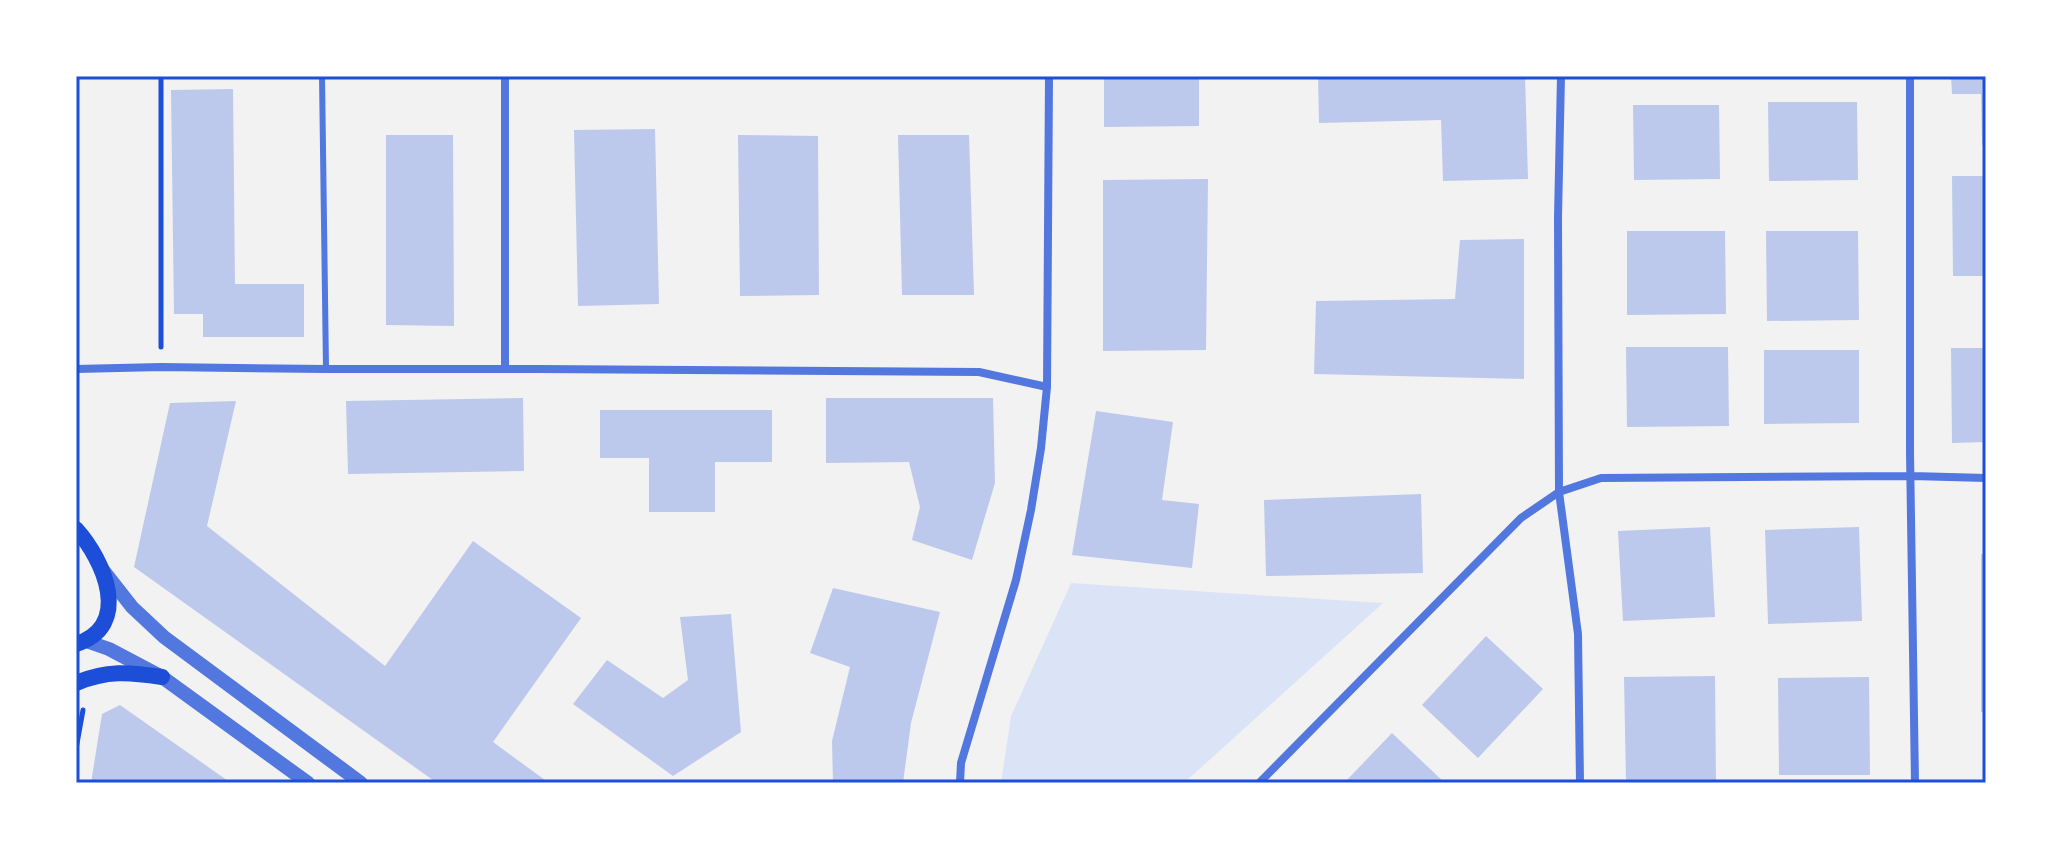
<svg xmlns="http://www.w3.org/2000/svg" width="2062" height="859" font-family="Karla,sans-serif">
	<rect width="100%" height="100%" fill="#f2f2f2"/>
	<path fill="#dbe4f7" d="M 1071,583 L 1383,603 L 1184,783 L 1001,783 L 1011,716 Z"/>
	<path fill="#bdc9ec" d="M 1104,76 L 1199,76 L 1199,126 L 1104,127 Z
		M 1318,76 L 1525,76 L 1528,179 L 1443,181 L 1441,120 L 1319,123 Z
		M 1951,76 L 1986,76 L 1986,145 L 1982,145 L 1981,94 L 1952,94 Z
		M 233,89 L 235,284 L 304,284 L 304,337 L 203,337 L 203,314 L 174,314 L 171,90 Z
		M 1768,102 L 1857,102 L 1858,180 L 1769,181 Z
		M 1633,105 L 1719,105 L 1720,179 L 1634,180 Z
		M 655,129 L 659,304 L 578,306 L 574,130 Z
		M 386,135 L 453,135 L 454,326 L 386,325 Z
		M 738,135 L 818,136 L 819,295 L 740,296 Z
		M 898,135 L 969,135 L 974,295 L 902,295 Z
		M 1952,176 L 1986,176 L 1986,276 L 1953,276 Z
		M 1208,179 L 1206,350 L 1103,351 L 1103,180 Z
		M 1627,231 L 1725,231 L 1726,314 L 1627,315 Z
		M 1766,231 L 1858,231 L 1859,320 L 1767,321 Z
		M 1524,239 L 1524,379 L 1314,374 L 1316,301 L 1455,299 L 1460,240 Z
		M 1626,347 L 1728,347 L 1729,426 L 1627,427 Z
		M 1951,348 L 1986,348 L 1986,442 L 1952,443 Z
		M 1764,350 L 1859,350 L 1859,423 L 1764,424 Z
		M 523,398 L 524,471 L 348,474 L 346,401 Z
		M 826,398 L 993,398 L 995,483 L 972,560 L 912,540 L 920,507 L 909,462 L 826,463 Z
		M 236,401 L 207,526 L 385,666 L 473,541 L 581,618 L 493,742 L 549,783 L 437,783 L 134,567 L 170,403 Z
		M 600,410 L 772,410 L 772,462 L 715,462 L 715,512 L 649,512 L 649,458 L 600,458 Z
		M 1096,411 L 1173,422 L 1162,500 L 1199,504 L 1192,568 L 1072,555 Z
		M 1421,494 L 1423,573 L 1266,576 L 1264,500 Z
		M 1710,527 L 1715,617 L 1623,621 L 1618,531 Z
		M 1859,527 L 1862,621 L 1768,624 L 1765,530 Z
		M 1981,554 L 1986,554 L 1986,712 L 1981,712 Z
		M 833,588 L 940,612 L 911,723 L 903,783 L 833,783 L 832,741 L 850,667 L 810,653 Z
		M 731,614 L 741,732 L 673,776 L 573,704 L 607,660 L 663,698 L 688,680 L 680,617 Z
		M 1486,636 L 1543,689 L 1478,758 L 1422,705 Z
		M 1715,676 L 1716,783 L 1626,783 L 1624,677 Z
		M 1869,677 L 1870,775 L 1779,775 L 1778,678 Z
		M 120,705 L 231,783 L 91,783 L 102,714 Z
		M 1392,733 L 1445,783 L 1344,783 Z"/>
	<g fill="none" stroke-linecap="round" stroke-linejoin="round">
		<path stroke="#1d4ed8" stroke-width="5" d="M 161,76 L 161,347
			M 76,749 L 83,710"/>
		<path stroke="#5277de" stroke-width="6" d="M 116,76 L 129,76
			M 322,76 L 326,369"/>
		<path stroke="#5277de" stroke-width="8" d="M 1561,76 L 1558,217 L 1559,492 L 1578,634 L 1580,783
			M 1910,76 L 1910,452 L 1915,783
			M 76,369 L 161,367 L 326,369 L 539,369 L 979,372 L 1047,387
			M 505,369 L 505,76
			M 960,783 L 961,763 L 1016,580 L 1031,510 L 1041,448 L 1047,387 L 1049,76
			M 1259,783 L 1521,518 L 1559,492 L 1601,478 L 1912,476 L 1986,478"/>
		<path stroke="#5277de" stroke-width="14" d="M 103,570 L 132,607 L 164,637 L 361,783
			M 86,641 L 109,649 L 162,677 L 308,783"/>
		<path stroke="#1d4ed8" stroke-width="16" d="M 76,529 C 104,560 133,626 76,644
			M 76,683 C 107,670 129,672 162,677"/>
	</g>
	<rect width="2062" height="859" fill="none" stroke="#ffffff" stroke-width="156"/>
	<rect x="78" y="78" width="1906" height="703" fill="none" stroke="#1d4ed8" stroke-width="3"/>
</svg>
